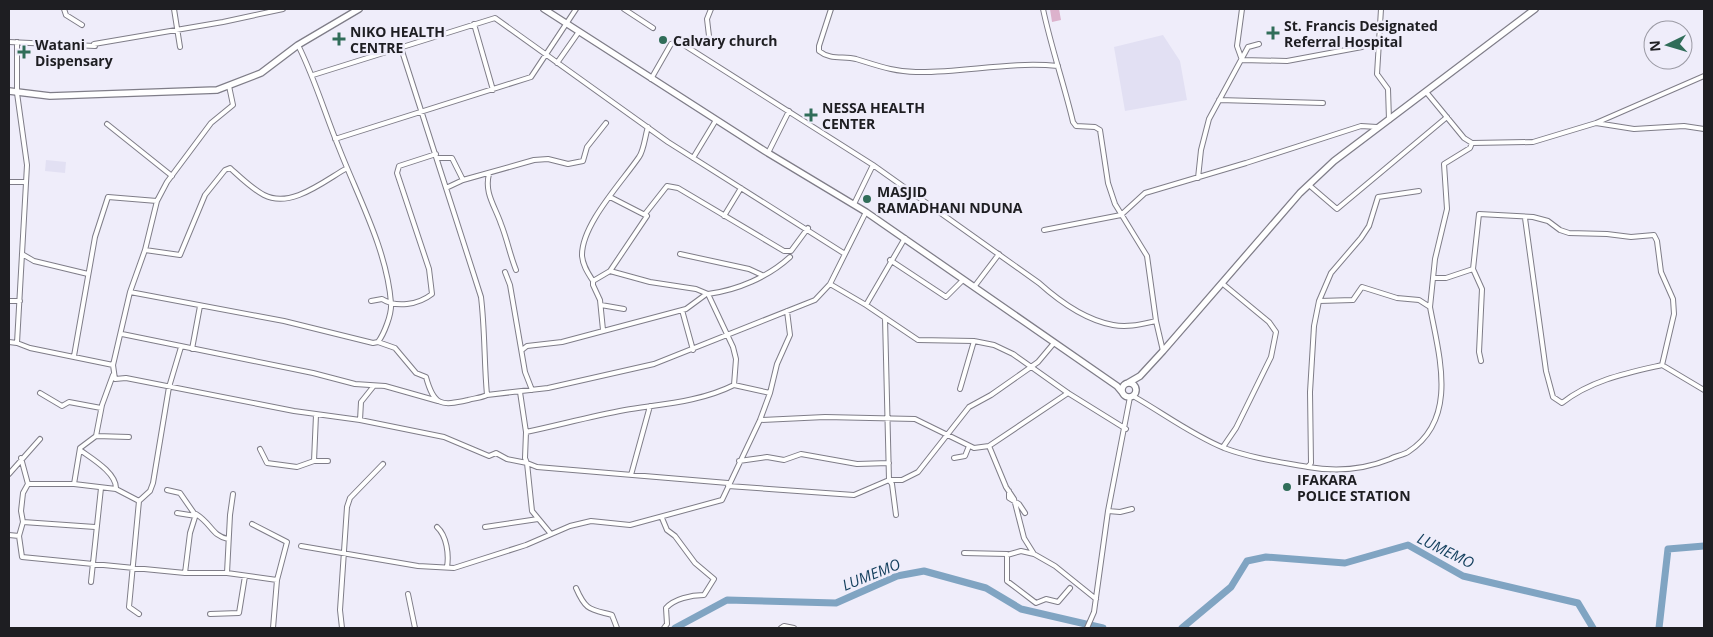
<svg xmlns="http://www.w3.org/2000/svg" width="1713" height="637" font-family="'Open Sans',sans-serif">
	<rect width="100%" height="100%" fill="#efedfa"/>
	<path fill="#e2e0f3" d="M 1163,35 L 1180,61 L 1187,100 L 1125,111 L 1114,47 Z
		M 46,160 L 66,162 L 65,173 L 45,171 Z"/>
	<path fill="#dcb2cc" d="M 1050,9 L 1059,9 L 1061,20 L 1052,22 Z"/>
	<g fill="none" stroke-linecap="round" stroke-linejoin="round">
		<path stroke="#80a4c2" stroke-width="7" d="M 675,628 L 727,600 L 836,603 L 897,576 L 924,571 L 986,588 L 1021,609 L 1103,628
			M 1182,628 L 1231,587 L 1247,561 L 1266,557 L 1345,563 L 1408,545 L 1463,576 L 1578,603 L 1593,628
			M 1659,628 L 1668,549 L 1704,546"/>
		<defs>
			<path id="street" d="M 64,9 L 66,15 L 82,25
				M 174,9 L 180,47
				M 624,9 L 653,28
				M 831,9 L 819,46 L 819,51 C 830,60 843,56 856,59 C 876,65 894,72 916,72 C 963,73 1010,61 1058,66
				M 1043,9 C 1051,47 1064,84 1073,122 L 1076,126 L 1095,127 L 1100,130 L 1108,183 L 1115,204 L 1147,256 L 1156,321 L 1163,351
				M 1242,9 L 1237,46 L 1242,60 L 1287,61 L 1362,47
				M 1381,9 L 1377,74 L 1388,89 L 1389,120
				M 474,24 L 493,90
				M 709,36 L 707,19 L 711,9
				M 9,42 L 95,46
				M 17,42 L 17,93 L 27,165 L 17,343 L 30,348 L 113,365
				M 94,44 L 223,22 L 283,9
				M 401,48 L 481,297 C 485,330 484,362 487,395 L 548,388 L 654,364 L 815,300 L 830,284
				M 557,63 L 578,33
				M 313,75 L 495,18 L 668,142 L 845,254
				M 651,79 L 671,44 L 677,42 L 684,45 L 873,165 L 1039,283 C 1059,301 1086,320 1113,325 C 1128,328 1142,324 1156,321
				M 229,86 L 233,105 L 211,123 L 167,182 L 157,201 L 145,250 L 130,292 L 113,365 L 115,379 L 126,378 L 294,411 L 360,420 L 444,437 L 489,456 L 496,453 L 507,459 L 527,463 L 532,511 L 551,534
				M 1427,93 L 1464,138 L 1472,143 L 1533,142 L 1596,123 L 1704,76
				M 1219,100 L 1323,103
				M 1596,123 L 1634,129 L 1684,126 L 1704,129
				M 107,124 L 172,176
				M 648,127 C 645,136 644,150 639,157 C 622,182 581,225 582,256 C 583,266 588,273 593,281 L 610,271 L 650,282 L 696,289 L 708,294 L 733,347 L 736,359 L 734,385
				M 335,139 L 531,77 L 576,9
				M 768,153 L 789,111
				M 437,158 L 452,158 L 463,180
				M 693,158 L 716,120
				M 489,174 C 484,193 495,206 501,224 C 507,239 510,255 516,270
				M 1198,178 L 1201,150 L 1209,119 L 1248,47 L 1259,44
				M 9,182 L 24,182
				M 1309,185 L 1337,209 L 1447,117
				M 446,188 L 463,180 L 534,160 L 548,159 L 568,164 L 583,161 L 587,147 L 606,123
				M 854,204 L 873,165
				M 866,212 L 830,284 L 866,305 L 905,238
				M 647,216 L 645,214 L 667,186 L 678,188 L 784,251 L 791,251 L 808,228
				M 724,216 L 741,188
				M 1525,218 L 1546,371 L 1553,397 L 1562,403 C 1591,380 1627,373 1662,365 L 1704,390
				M 1044,230 L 1121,215 L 1145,193 L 1246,163 L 1361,126 L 1377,127
				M 145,250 L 180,255 L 205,195 L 225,170 L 230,168 C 240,177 252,189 264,195 C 291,209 324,181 347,168
				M 22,254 L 34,261 L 88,274
				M 680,254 L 749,269 L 762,275
				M 890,260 L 946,297 L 963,280
				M 610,271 L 647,216 L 610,197
				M 505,272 L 510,285 L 525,372 L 532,390
				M 1433,278 L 1446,278 L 1473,269
				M 593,281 L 593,285 L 600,300 L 603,330
				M 1223,284 L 1269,322 L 1276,332 L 1271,357 L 1236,428 L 1223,447
				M 974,287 L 999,254
				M 130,292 L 284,321 L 373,343 L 378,342 C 384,334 392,314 391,303 C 387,250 358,197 339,148 C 325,114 315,79 298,45
				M 708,294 C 738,290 768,277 790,257
				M 9,301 L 20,301
				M 371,301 L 382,299 C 396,308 418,305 432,294 L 429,269 L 397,173 L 399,166 L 436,154
				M 601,305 L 624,309
				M 866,305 L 918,340 L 974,341 L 994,345 L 1013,354 L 1068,393 L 1126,429
				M 1430,307 L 1435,259 L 1447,209 L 1444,164 L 1470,148 L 1472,143
				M 682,310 L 693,350
				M 122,334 L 313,373 L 355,384 L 385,386 L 438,401
				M 9,342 L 17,343
				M 378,342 L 395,348 L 416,373 L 426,377 C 434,406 441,406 468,400 C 475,398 481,398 487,395
				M 192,349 L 200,306
				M 522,350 L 527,346 L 562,342 L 686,309 L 705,295
				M 74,356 L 95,237 L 108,197 L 157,201
				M 1481,361 L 1479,352 L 1482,289 L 1473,269 L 1479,214 L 1533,217 L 1548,221 L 1560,230 L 1569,233 L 1607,234 L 1631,237 L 1654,235 L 1657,241 L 1661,272 L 1673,299 L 1674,314 L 1662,365
				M 960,389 L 974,341
				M 520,392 L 526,432 L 525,458 L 527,463 L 537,467 L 728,483
				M 40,393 L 62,406 L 69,402 L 101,408
				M 1133,396 C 1163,413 1192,435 1224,448 C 1251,458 1280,462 1308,467 L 1311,463 L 1310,392 L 1314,326 L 1319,301 L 1331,273 L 1361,238 L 1369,226 L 1378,197 L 1419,191
				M 360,420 L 361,402 L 373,387
				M 760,420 L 825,417 L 915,419 L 974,448 L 989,446 L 1068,393
				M 526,432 C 559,425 592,416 625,410 C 662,404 700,402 734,385 L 770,393
				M 96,436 L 129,437
				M 989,446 L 1006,487 L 1014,499 L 1024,538 L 1034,554 L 1055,566 L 1096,599
				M 260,449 L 267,463 L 297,467 L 314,461 L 328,461
				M 80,450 C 91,458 117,473 116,489
				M 21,458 L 28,484
				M 954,458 L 965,456 L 969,446
				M 314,461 L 316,415
				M 739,461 L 767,457 L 784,460 L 801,454 L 857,464 L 889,463
				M 1308,467 C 1337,472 1363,470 1390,459 C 1396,456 1403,455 1408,452 C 1459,419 1439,356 1430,307 L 1419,300 L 1397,298 L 1362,287 L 1353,300 L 1319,301
				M 9,474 L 40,439
				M 631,475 L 650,406
				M 74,484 L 80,448 L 96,436 L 102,405 L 113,375
				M 728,486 L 854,495 L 889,480 L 885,318
				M 167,490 L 180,493 L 196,516
				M 1009,491 L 1009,498 L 1019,504 L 1025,513
				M 139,501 L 116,489 L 74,484 L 28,484 L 23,493 L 21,511 L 23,522 L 19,536 L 22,557 L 185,573 L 227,573 L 277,580
				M 1108,511 L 1120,512 L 1132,509
				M 177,513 L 196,516
				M 896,515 L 892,484 L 889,480 L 902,480 L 918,472 L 969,407 L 991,395 L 1038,362 L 1054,343
				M 662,518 L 667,530 L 675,536 L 695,563 L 714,579 L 704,595 C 691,595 674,599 666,608 L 667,624 L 664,628
				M 23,522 L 95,527
				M 252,524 L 287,542 L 277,580 L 273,628
				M 437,527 C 447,536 449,555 447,567
				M 485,527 L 538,519
				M 9,535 L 19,536
				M 301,546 L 418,566 L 454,568 L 526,545 L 570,526 L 591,521 L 630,525 L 722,500 L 760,420 L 770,393 L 777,364 L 790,335 L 787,311
				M 964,553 L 1007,554 L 1007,581 L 1036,603 L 1046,599 L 1058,602 L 1070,588
				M 1007,555 L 1021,551 L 1034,554
				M 185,573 L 190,533 L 196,514 C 212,524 212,536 228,539
				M 227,573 L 230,515 L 233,494
				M 91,582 L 101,488
				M 576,588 C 586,611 590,609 612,615 L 617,628
				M 408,594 L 415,628
				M 139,614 L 129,607 L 139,501 L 150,491 L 153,483 L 169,387 L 181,347
				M 210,614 L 239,613 L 245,576
				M 342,628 L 340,610 L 347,507 L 350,498 L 383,464
				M 781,628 L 784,626 L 794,628
				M 1087,628 L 1094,612 L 1108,511 L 1130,397"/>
			<path id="secondary" d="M 544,9 L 768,153 L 866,212 L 1117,386 L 1122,392
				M 9,91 L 50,96 L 217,90 L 261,73 L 298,45 L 359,9
				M 1128,383 L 1140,376 L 1163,351 L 1300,193 L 1334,161 L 1535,9
				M1122 390a7 7 0 1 1 14 0a7 7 0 1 1-14 0Z"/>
		</defs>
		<use href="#street" stroke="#7f7d88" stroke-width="6"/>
		<use href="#secondary" stroke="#7f7d88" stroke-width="8"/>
		<use href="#street" stroke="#fff" stroke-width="4"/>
		<use href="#secondary" stroke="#fff" stroke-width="5.5"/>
	</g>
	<g fill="#306d59" stroke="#efedfa" stroke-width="2">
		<path d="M1270.5 25.5h5v5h5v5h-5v5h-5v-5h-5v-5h5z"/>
		<path d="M336.5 31.5h5v5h5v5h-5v5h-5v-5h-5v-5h5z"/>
		<circle cx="663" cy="40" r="5"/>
		<path d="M21.5 44.5h5v5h5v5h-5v5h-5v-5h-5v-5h5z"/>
		<path d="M808.5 107.5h5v5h5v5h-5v5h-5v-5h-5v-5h5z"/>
		<circle cx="867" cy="199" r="5"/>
		<circle cx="1287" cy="487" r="5"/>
	</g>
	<g text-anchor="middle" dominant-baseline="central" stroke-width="5" stroke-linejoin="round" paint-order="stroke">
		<g font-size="14" font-weight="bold" fill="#1e1e22" stroke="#efedfa" text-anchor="start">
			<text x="1284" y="25">St. Francis Designated<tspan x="1284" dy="16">Referral Hospital</tspan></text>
			<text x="350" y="31">NIKO HEALTH<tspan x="350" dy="16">CENTRE</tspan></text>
			<text x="673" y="40">Calvary church</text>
			<text x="35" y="44">Watani<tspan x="35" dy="16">Dispensary</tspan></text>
			<text x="822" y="107">NESSA HEALTH<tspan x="822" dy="16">CENTER</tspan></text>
			<text x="877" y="191">MASJID<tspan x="877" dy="16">RAMADHANI NDUNA</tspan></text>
			<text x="1297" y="479">IFAKARA<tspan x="1297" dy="16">POLICE STATION</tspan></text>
		</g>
		<g font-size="15" font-style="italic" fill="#123e5c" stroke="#efedfa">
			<text transform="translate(1446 550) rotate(26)">LUMEMO</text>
			<text transform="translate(871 574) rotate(-22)">LUMEMO</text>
		</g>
	</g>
	<rect width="1713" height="637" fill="none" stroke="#1e1e22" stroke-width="20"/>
	<g transform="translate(1668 45) rotate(265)"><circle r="24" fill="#efedfa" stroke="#9b9aa4"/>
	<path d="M0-4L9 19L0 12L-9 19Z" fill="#306d59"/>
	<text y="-8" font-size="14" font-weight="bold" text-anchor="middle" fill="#1e1e22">N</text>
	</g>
</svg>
